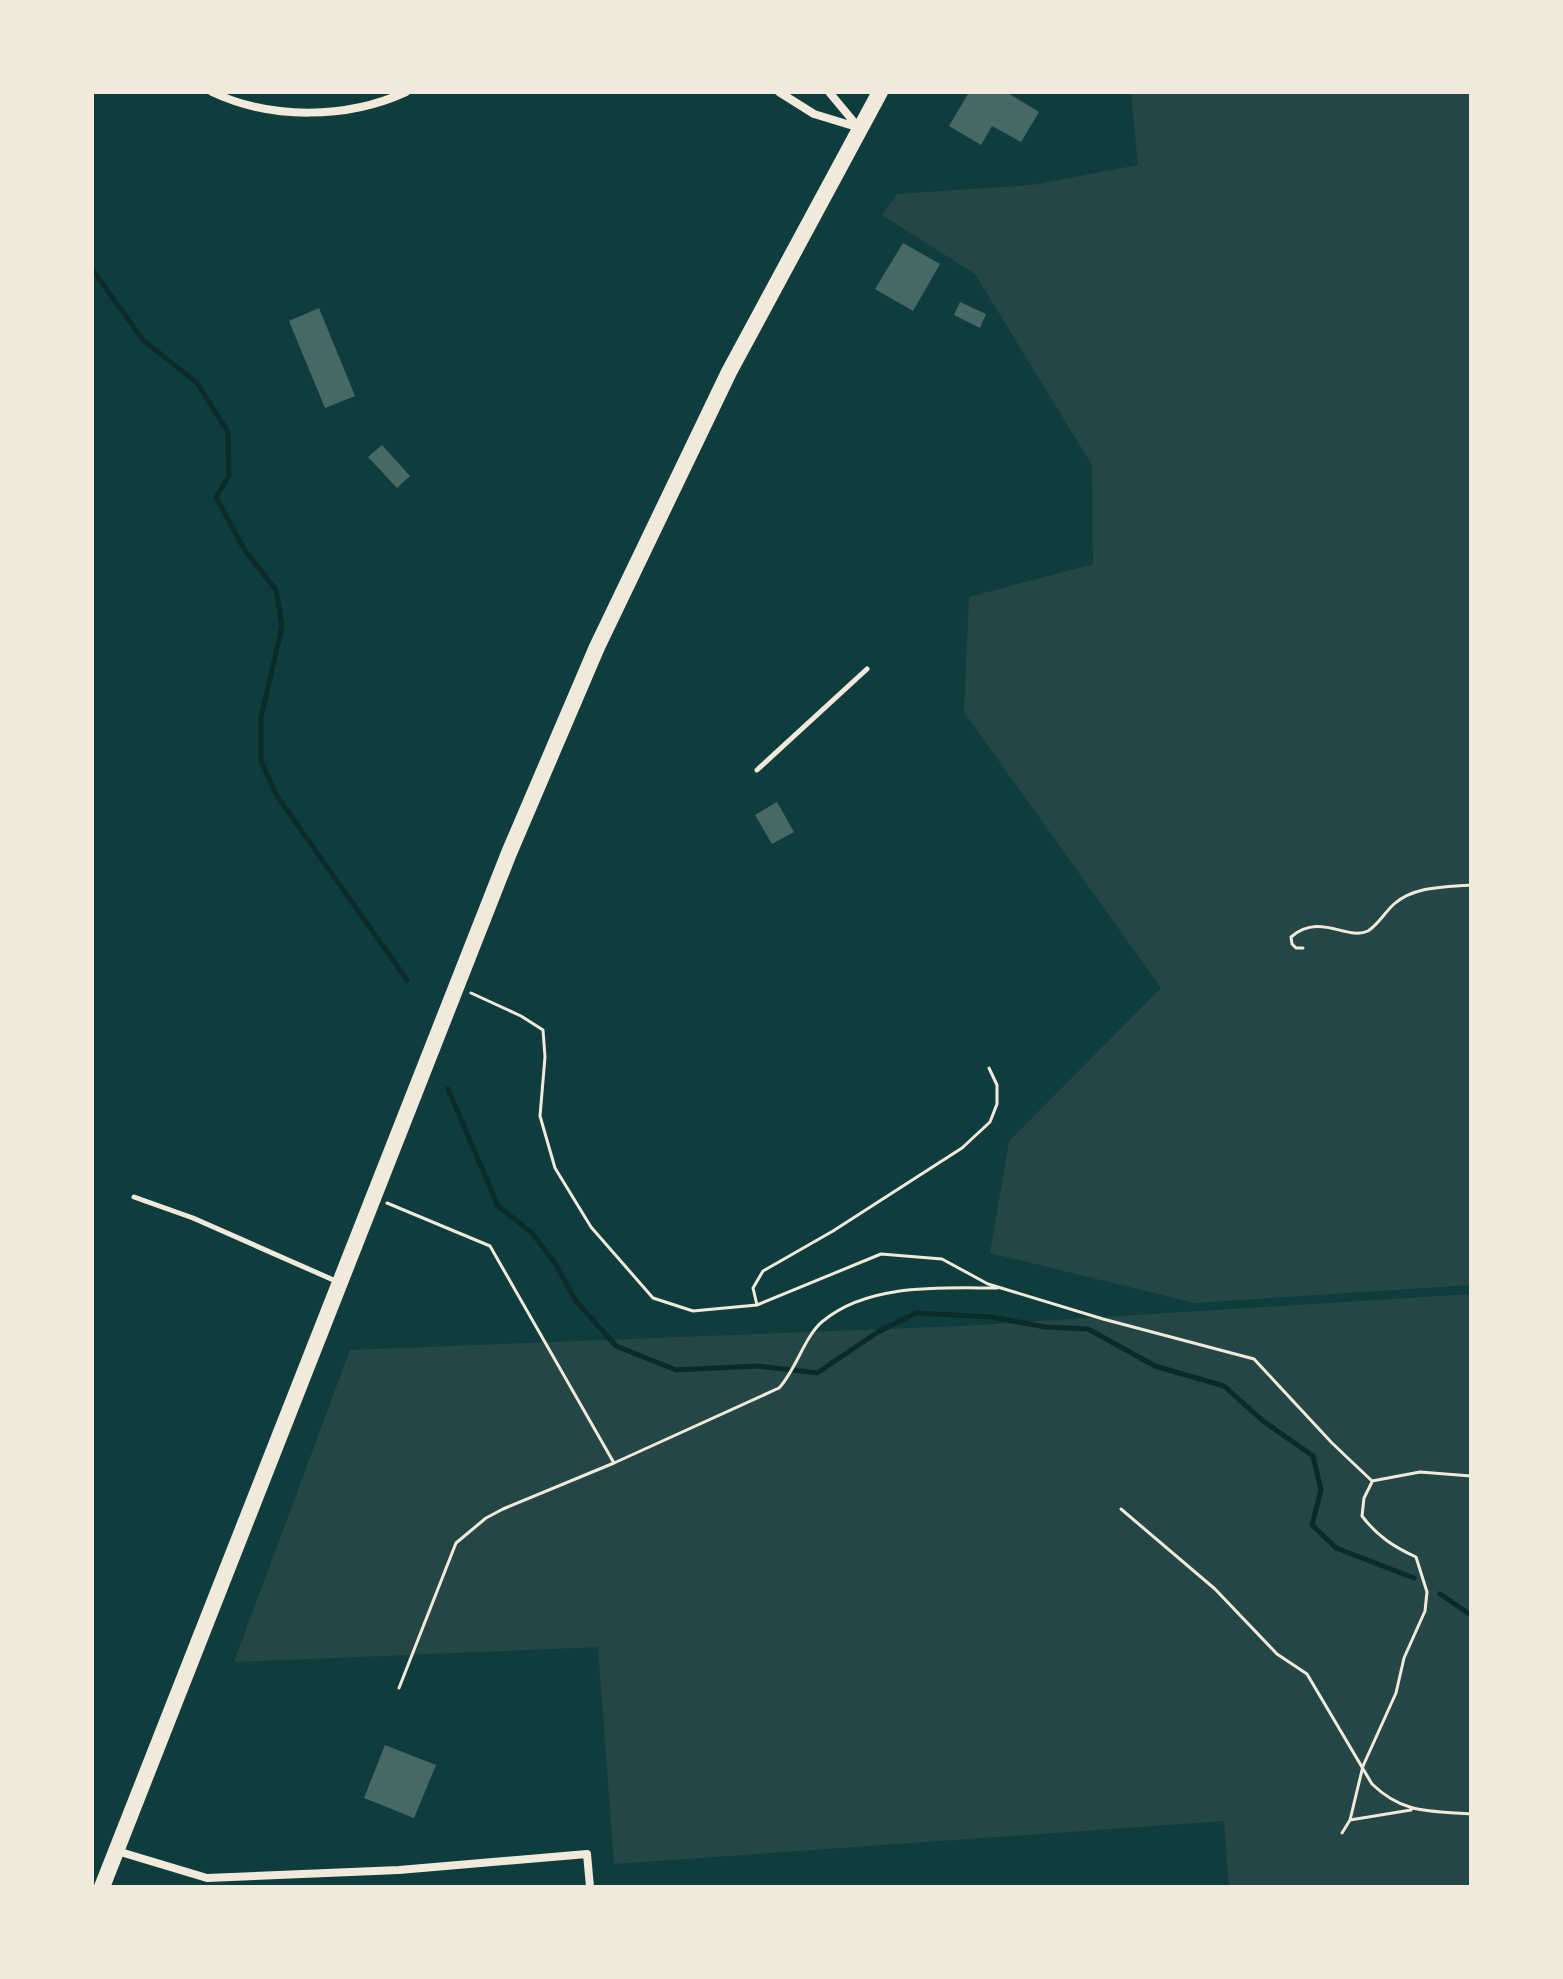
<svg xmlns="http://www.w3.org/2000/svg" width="1563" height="1979" font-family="Bitter,serif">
	<rect width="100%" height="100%" fill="#0f3d3e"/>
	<path fill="#244646" d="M 1131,92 L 1471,92 L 1471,1285 L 1195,1303 L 990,1253 L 1009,1141 L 1161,988 L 964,712 L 969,597 L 1093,564 L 1092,465 L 975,274 L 882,215 L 897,194 L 1032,185 L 1138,165 Z
		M 1471,1294 L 1471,1887 L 1229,1887 L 1224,1821 L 614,1864 L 598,1647 L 234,1662 L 350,1350 L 962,1326 Z"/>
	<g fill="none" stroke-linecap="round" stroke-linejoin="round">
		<path stroke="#0a2a2b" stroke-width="5" d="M 92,269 L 143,340 L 197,383 L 228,432 L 229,476 L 216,497 L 244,549 L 276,590 L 282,626 L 261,718 L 261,761 L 277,796 L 407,980
			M 448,1089 L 498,1206 L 532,1233 L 555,1263 L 576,1301 L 616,1346 L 676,1370 L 757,1366 L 817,1373 L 878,1332 L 916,1313 L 992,1317 L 1045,1327 L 1088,1329 L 1155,1366 L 1224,1386 L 1263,1421 L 1313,1456 L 1321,1490 L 1312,1525 L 1336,1548 L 1414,1578
			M 1440,1594 L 1471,1615"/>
	</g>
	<path fill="#486865" d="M 964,92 L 1006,92 L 1039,112 L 1021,142 L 992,126 L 981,145 L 949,126 L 968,94 Z
		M 903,243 L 940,264 L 913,311 L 875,289 Z
		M 960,302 L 986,314 L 980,328 L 954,315 Z
		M 319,308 L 355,396 L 325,408 L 289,321 Z
		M 382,445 L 410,476 L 397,488 L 368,457 Z
		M 777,802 L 794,832 L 772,844 L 755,815 Z
		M 385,1745 L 436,1765 L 414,1818 L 364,1798 Z"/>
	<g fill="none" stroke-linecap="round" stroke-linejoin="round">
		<path stroke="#f1e9da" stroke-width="3" d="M 1303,948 L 1296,948 L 1292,944 L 1291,937 C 1320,912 1347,941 1368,931 C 1378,925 1385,912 1394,904 C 1415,886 1445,887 1471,885
			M 471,993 L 521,1016 L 543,1030 L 545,1057 L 540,1116 L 555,1168 L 591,1227 L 653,1298 L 693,1311 L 757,1305 L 881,1254 L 942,1259 L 988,1284 L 1103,1319 L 1254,1359 L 1332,1443 L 1372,1481 L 1420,1472 L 1471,1476
			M 387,1203 L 490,1246 L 614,1463 L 779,1388 C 796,1370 805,1335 823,1321 C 869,1283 941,1288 997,1288
			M 757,1305 L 753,1288 L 763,1271 L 833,1231 L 962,1148 L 990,1122 L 997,1104 L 997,1085 L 989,1068
			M 1121,1509 L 1215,1589 L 1277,1654 L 1307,1674 L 1372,1784 C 1403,1814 1430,1811 1471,1814
			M 399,1688 L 456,1543 L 486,1518 L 503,1509 L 614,1463
			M 1350,1820 L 1363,1766 L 1396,1693 L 1404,1658 L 1425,1611 L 1427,1592 L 1416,1557 C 1394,1547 1377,1536 1362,1516 L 1364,1498 L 1372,1482
			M 1342,1833 L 1350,1820 L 1411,1810"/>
		<path stroke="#f1e9da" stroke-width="5" d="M 757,770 L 867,669
			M 134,1197 L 193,1218 L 338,1282"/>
		<path stroke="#f1e9da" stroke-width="8" d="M 212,92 C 271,120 347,119 406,92
			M 779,92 L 814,114 L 860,128
			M 829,92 L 859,128
			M 117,1851 L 207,1878 L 399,1870 L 587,1854 L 590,1887"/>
		<path stroke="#f1e9da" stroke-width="16" d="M 102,1887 L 509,853 L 597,647 L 729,372 L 880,92"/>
	</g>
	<rect width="1563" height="1979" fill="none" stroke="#f1e9da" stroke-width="188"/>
</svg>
